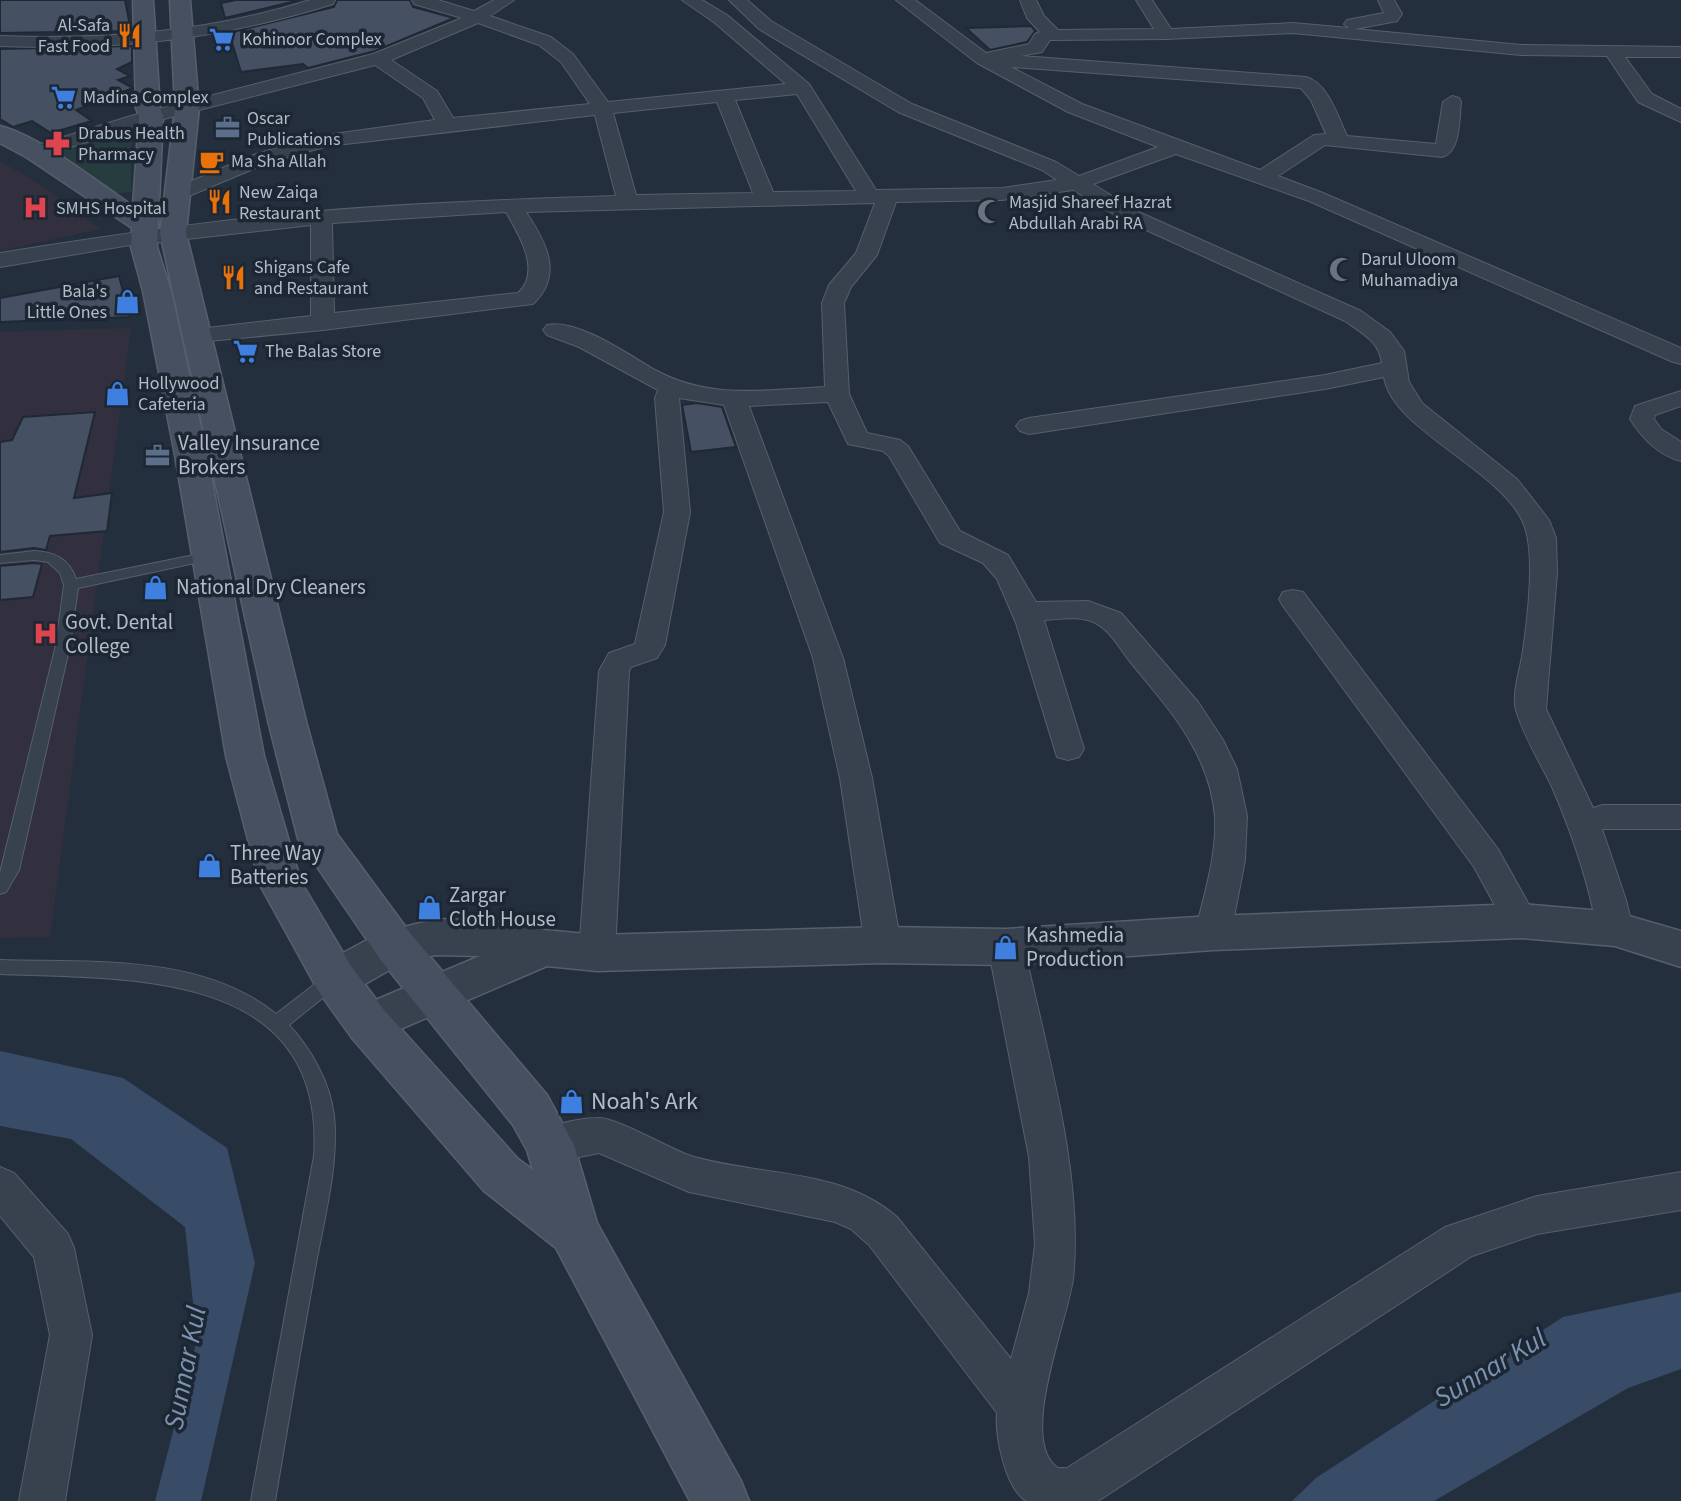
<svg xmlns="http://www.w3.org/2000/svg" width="1681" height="1501" font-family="'Source Sans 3',sans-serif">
	<rect width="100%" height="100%" fill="#242f3e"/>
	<path fill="#32303f" d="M 0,161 L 44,187 L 100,229 L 0,251 Z
		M 131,328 L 50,937 L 0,938 L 0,332 Z"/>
	<path fill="#263c3f" d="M 132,127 L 131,192 L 117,193 L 54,150 Z"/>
	<path fill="#394c67" d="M 0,1051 L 123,1078 L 227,1148 L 255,1263 L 201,1501 L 155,1501 L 197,1340 L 185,1227 L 71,1139 L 0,1126 Z
		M 1681,1292 L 1681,1369 L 1628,1388 L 1434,1501 L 1292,1501 L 1316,1478 L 1563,1317 Z"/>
	<path fill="#455162" stroke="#1f2835" stroke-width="2" d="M 0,0 L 125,0 L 131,31 L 0,33 Z
		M 236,0 L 300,0 L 225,18 L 221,3 Z
		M 337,0 L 410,0 L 413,7 L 454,18 L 375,51 L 308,68 L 303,64 L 241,72 L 229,33 L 334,7 Z
		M 1031,26 L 1035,31 L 1027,42 L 990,50 L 966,28 Z
		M 132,46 L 132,62 L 117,69 L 130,76 L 118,80 L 133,88 L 76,110 L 92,121 L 51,133 L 32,121 L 13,127 L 0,119 L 0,49 Z
		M 119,276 L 130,317 L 0,322 L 0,298 Z
		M 697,403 L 722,407 L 736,447 L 691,452 L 682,405 Z
		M 95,412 L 74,498 L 112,493 L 107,531 L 50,536 L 46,550 L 34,548 L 0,552 L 0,442 L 12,440 L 23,417 Z
		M 34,563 L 42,564 L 33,597 L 0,600 L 0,566 Z"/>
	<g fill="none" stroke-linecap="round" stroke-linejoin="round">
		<defs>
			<path id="service" d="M 34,551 C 55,552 69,559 76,579 L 209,552 L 216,556 L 209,560 L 78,588 L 70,645 L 19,870 L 6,892 L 0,894 L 0,873 L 56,645 L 64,585 L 60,573 L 48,562 L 34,560 L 0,563 L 0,555 Z
				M 0,960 C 90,963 201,953 276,1014 L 328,974 L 334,971 L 340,974 L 343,979 L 340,984 L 289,1025 C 311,1049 330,1082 334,1115 C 339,1165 324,1219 315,1269 C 301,1346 288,1424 275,1501 L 251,1501 L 314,1156 C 326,969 131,979 0,974 Z"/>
			<path id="minor" d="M 310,0 L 335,0 L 333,4 C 221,39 117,51 0,46 L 0,36 C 106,40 208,32 310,0 Z
				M 412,0 L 438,0 L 474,11 L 494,0 L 514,0 L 490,16 L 551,37 L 573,54 L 608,102 L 786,84 L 715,23 L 682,0 L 702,0 L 727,15 L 809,84 L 876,190 L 1002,188 L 1057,180 L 1042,170 L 898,112 L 759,29 L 729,0 L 747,0 L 771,21 L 912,104 L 1056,162 L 1079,176 L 1158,147 L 1068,112 L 977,63 L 896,0 L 915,0 L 986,53 L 1029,44 L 1035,34 L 1040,32 L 1027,18 L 1020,0 L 1036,0 L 1044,16 L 1058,30 L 1154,29 L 1136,0 L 1152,0 L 1171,29 L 1293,23 L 1349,28 L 1344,24 L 1347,20 L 1384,13 L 1378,0 L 1394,0 L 1402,14 L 1397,21 L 1355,29 L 1521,45 L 1681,47 L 1681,57 L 1625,57 L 1652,94 L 1681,109 L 1681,122 L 1638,102 L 1607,56 L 1521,55 L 1293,33 L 1166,39 L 1050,40 L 1042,52 L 1021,56 L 1306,77 C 1328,83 1338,117 1347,136 L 1436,144 L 1443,102 L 1452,96 L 1459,98 L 1461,102 C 1459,119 1461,152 1442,157 L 1325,145 L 1278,176 L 1323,193 L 1681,348 L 1681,364 L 1673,362 L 1309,201 L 1176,154 L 1093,184 L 1134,210 L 1361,311 L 1390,332 L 1404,351 L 1409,382 L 1422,403 L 1517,479 L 1549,520 L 1556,538 L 1557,573 L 1546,709 L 1593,808 L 1603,805 L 1681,805 L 1681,829 L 1602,829 L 1626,900 L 1633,929 L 1627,939 L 1615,943 L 1603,939 L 1597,929 C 1588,880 1572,833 1552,787 C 1541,764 1523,735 1516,710 C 1512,694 1519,673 1522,657 C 1527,624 1537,549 1522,520 C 1496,467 1392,429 1384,377 L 1325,389 L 1029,434 L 1020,431 L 1016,426 L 1020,421 L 1029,418 L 1325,375 L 1382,363 C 1379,341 1362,333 1345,321 L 1120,218 L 1073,190 L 1002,200 L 896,202 L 877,255 L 851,287 L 844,303 L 849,394 L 867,433 L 900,440 L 908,446 L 960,531 L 1008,555 L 1036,602 L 1088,601 L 1121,613 L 1198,702 L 1223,740 L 1237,769 L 1247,816 L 1245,860 L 1231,933 L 1225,943 L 1213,947 L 1201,943 L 1195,933 C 1204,895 1217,856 1215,817 C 1210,754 1170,710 1132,664 C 1121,651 1112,632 1097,624 C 1082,615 1060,619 1044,620 L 1084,749 L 1079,757 L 1068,760 L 1057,757 L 1016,623 L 997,579 L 983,563 L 940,543 L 889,456 L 883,451 L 848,444 L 828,402 L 749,406 L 843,658 L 872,778 L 901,945 L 895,955 L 883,959 L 871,955 L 865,945 L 840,778 L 813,658 L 724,405 L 679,398 L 690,512 L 665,645 L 657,658 L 631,667 L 629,671 L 615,953 L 610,963 L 597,968 L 584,963 L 579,953 L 599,671 L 609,653 L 635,644 L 664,512 L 655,398 L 658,390 L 579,347 L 547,335 L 543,330 L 547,325 C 577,318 629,355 655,370 C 710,400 764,390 825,387 L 822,303 L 829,285 L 856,253 L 875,203 L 526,212 C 546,242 564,275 533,304 L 323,330 L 198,342 L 190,340 L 186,335 L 190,330 L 311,316 L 311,225 L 124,246 L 0,267 L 0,253 C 106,236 213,220 320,211 C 418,203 517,199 616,196 L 595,115 L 328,146 L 270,162 L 184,198 L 170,198 L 167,194 L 170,190 L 256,154 L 319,136 L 435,120 L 423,98 L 375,65 L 144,124 L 42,156 L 28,156 L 25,152 L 28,148 L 131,116 L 373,54 L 462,18 L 414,4 ZM 478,23 L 539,45 L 561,62 L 590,104 L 453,118 L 437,91 L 391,60 ZM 1011,67 L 1301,88 L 1311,100 L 1326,134 L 1314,135 L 1260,170 L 1082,104 ZM 797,94 L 856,191 L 773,192 L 735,100 ZM 717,102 L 753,193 L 636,195 L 613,113 ZM 506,212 C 519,234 542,272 518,293 L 334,313 L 332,223 Z
				M 1681,391 L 1681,406 L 1655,415 L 1654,419 L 1661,429 L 1681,442 L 1681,461 C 1658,455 1642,438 1630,419 L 1635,406 Z
				M 1293,590 L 1303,592 L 1498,849 L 1538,921 L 1533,931 L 1521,935 L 1509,931 L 1474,867 L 1283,606 L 1279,599 L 1283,592 Z
				M 1006,932 L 1019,937 L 1024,947 C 1046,1050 1084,1174 1073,1279 C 1068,1320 1017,1441 1058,1468 L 1067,1468 L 1445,1227 L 1537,1196 L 1681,1172 L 1681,1210 L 1537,1234 L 1472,1256 L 1098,1501 L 1026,1501 C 1005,1487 995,1436 997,1413 L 869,1245 L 851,1229 L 835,1222 L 689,1192 L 599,1153 L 550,1163 L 536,1158 L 530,1145 L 536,1132 C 554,1125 578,1118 598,1118 C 616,1117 670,1149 691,1156 C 761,1177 839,1167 897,1217 L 1011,1359 L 1029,1293 L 1035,1244 L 1029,1157 L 988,947 L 993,937 Z
				M 0,1167 L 14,1173 L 68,1234 L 74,1248 L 92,1335 L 65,1501 L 19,1501 L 50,1335 L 34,1257 L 0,1216 Z"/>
			<path id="tertiary" d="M 1521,904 L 1615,912 L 1681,931 L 1681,967 L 1615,946 L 1521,938 L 1213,950 L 1006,965 L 883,963 L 597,971 L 547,966 L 368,1043 L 352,1038 L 345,1024 L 352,1010 L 480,956 L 436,955 L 405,961 L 351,992 L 335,997 L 319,992 L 313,979 L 319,966 L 380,933 L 436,919 L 494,921 L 544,930 L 597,935 L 883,927 L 1006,929 L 1213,916 Z"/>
			<path id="secondary" d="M 133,0 L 153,0 L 160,108 L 163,116 L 157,247 L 171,291 L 207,455 L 264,756 L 301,882 L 351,966 L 384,1010 L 518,1159 L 533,1170 L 527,1150 L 513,1125 L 380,959 L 298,839 L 269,725 L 160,233 L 175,108 L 170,0 L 190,0 L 199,108 L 186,233 L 307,725 L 337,834 L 410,933 L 547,1095 L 574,1145 L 597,1223 L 741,1481 L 749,1501 L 690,1501 L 556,1248 L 484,1191 L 352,1038 L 319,992 L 260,885 L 226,756 L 175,455 L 143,291 L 131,247 L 132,228 L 26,157 L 0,143 L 0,126 C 40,136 97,182 133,206 L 139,116 L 136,108 Z"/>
		</defs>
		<use href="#service" stroke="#565f6c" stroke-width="2"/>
		<use href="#minor" stroke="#565f6c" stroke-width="2"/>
		<use href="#tertiary" stroke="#565f6c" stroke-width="3"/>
		<use href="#secondary" stroke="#565f6c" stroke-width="3"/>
		<use href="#service" fill="#38414e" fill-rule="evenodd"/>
		<use href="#minor" fill="#38414e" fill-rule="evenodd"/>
		<use href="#tertiary" fill="#38414e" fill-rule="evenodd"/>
		<use href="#secondary" fill="#465061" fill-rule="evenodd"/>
	</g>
	<defs>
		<symbol id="restaurant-bare" viewBox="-9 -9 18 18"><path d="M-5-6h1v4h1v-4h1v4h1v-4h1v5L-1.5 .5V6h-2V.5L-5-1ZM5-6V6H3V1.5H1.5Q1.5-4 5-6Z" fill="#e8710a" stroke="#1d2633" stroke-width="2.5" paint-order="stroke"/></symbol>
		<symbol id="supermarket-bare" viewBox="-9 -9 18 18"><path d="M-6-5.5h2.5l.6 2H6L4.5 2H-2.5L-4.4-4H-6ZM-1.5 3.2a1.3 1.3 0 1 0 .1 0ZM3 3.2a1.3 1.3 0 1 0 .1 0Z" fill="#3f7fe0" stroke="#1d2633" stroke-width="2.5" paint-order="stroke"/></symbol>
		<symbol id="office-bare" viewBox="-9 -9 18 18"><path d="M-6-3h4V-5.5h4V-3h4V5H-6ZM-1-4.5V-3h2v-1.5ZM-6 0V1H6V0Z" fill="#5c6f8a" stroke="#1d2633" stroke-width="2.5" paint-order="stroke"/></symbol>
		<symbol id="pharmacy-bare" viewBox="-9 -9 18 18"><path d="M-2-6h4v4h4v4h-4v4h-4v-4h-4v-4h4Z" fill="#e0444e" stroke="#1d2633" stroke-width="2.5" paint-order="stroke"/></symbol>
		<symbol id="cafe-bare" viewBox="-9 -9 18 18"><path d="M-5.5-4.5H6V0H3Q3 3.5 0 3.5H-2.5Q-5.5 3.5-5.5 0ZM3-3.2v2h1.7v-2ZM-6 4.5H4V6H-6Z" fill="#e8710a" stroke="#1d2633" stroke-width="2.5" paint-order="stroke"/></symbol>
		<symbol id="hospital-bare" viewBox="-9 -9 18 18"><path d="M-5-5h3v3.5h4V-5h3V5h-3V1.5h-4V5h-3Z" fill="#e0444e" stroke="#1d2633" stroke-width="2.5" paint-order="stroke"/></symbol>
		<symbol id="mosque-bare" viewBox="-9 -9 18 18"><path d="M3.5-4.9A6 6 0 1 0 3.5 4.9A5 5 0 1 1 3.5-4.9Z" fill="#6b7280" stroke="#1d2633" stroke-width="2.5" paint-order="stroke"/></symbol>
		<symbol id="shop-bare" viewBox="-9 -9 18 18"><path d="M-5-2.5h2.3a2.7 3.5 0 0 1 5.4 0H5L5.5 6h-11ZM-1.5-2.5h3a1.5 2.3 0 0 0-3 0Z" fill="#3f7fe0" stroke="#1d2633" stroke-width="2.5" paint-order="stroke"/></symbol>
	</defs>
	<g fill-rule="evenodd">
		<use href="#restaurant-bare" x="112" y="18" width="35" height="35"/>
		<use href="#supermarket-bare" x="204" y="22" width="35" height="35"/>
		<use href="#supermarket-bare" x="46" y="80" width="35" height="35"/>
		<use href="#office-bare" x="210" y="110" width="35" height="35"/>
		<use href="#pharmacy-bare" x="40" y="126" width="35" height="35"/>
		<use href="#cafe-bare" x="194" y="144" width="35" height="35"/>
		<use href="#restaurant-bare" x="202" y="184" width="35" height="35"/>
		<use href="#hospital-bare" x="18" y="190" width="35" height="35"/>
		<use href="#mosque-bare" x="972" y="194" width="35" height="35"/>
		<use href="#mosque-bare" x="1324" y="252" width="35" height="35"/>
		<use href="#restaurant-bare" x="216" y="260" width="35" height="35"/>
		<use href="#shop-bare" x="110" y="284" width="35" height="35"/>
		<use href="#supermarket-bare" x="228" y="334" width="35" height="35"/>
		<use href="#shop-bare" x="100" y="376" width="35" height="35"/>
		<use href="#office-bare" x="140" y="438" width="35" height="35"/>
		<use href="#shop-bare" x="138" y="570" width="35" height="35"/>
		<use href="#hospital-bare" x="28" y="616" width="35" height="35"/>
		<use href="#shop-bare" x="192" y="848" width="35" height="35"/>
		<use href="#shop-bare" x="412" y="890" width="35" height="35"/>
		<use href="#shop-bare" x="988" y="930" width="35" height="35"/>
		<use href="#shop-bare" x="554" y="1084" width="35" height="35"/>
	</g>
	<g text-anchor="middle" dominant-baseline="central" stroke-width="7" stroke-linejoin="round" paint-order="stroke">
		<g font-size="18" fill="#b4bcc9" stroke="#1d2633" text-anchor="start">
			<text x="110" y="25" text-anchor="end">Al-Safa<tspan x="110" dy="21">Fast Food</tspan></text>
			<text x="242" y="39">Kohinoor Complex</text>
			<text x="83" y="97">Madina Complex</text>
			<text x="247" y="118">Oscar<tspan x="247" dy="21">Publications</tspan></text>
			<text x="78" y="133">Drabus Health<tspan x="78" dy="21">Pharmacy</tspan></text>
			<text x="231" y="161">Ma Sha Allah</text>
			<text x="239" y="192">New Zaiqa<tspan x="239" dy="21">Restaurant</tspan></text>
			<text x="1009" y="202">Masjid Shareef Hazrat<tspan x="1009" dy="21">Abdullah Arabi RA</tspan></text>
			<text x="56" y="208">SMHS Hospital</text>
			<text x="1361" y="259">Darul Uloom<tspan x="1361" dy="21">Muhamadiya</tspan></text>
			<text x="254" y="267">Shigans Cafe<tspan x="254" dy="21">and Restaurant</tspan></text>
			<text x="107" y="291" text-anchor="end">Bala's<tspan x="107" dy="21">Little Ones</tspan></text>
			<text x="265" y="351">The Balas Store</text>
			<text x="138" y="383">Hollywood<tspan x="138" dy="21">Cafeteria</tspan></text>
		</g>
		<g font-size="21" fill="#b4bcc9" stroke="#1d2633" text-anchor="start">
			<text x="178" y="443">Valley Insurance<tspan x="178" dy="24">Brokers</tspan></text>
			<text x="176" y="587">National Dry Cleaners</text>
			<text x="65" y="622">Govt. Dental<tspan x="65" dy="24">College</tspan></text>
			<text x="230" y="853">Three Way<tspan x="230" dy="24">Batteries</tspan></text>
			<text x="449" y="895">Zargar<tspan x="449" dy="24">Cloth House</tspan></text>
			<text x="1026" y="935">Kashmedia<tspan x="1026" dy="24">Production</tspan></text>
		</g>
		<g font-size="24" fill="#b4bcc9" stroke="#1d2633" text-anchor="start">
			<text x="591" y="1101">Noah's Ark</text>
		</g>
		<g font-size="28" font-style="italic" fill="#7c92b1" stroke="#1d2633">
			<text transform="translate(185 1368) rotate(-79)">Sunnar Kul</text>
			<text transform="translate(1490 1368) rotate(-31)">Sunnar Kul</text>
		</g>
	</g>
</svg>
